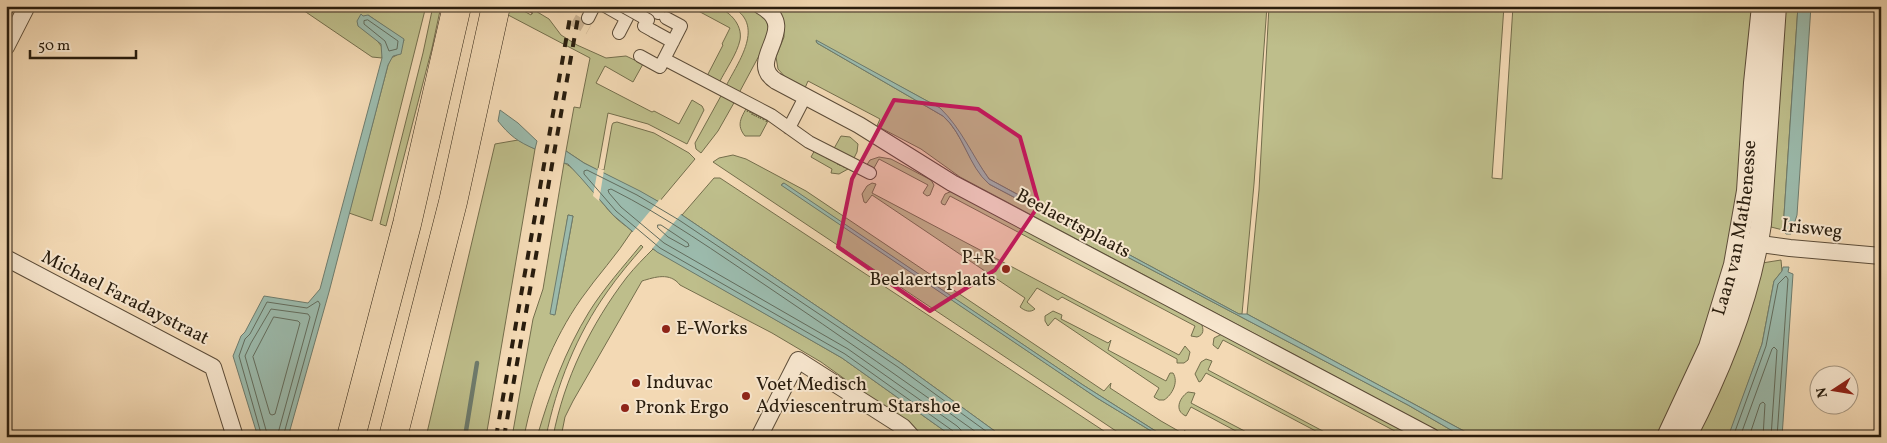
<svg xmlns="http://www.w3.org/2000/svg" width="1887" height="443" font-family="Vollkorn,serif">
	<rect width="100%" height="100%" fill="#f3d9b4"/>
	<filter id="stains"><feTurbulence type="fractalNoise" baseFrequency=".004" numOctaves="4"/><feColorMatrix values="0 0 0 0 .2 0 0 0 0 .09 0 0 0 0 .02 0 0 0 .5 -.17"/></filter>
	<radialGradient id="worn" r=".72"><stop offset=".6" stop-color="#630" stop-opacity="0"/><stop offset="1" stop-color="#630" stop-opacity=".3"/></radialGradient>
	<path fill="#bebe8b" stroke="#746e4c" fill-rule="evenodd" d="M 297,6 L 426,6 L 372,221 L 349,213 L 388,65 L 391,58 L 397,55 L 404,40 L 368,15 C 371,22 372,33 376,39 C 382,48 384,46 382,58 L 372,57 Z
		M 433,6 L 441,6 L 432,48 L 386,226 L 380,224 L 423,53 Z
		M 491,6 L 515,6 L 531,15 L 534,10 L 549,19 L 561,35 L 577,45 L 606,58 L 626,56 L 643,64 L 633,82 L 605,66 L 596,83 L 652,112 L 654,111 L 679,124 L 692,100 L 702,106 L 704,110 L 687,144 L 648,124 L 608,113 L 598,169 L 604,170 L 612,125 L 613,123 L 617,122 L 654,133 L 689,153 L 695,159 L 659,202 L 584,163 L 566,151 L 574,107 L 580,108 L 590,58 Z
		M 689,6 C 697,6 705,5 713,6 C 728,9 743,24 740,40 C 737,54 726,69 719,83 L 707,76 L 723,45 L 722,44 L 730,28 Z
		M 730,6 C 752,6 770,11 769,37 L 739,93 L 726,86 C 738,62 767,24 730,6 Z
		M 779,6 L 1267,6 L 1254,184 L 1242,314 L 1239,314 L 989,179 L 940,108 L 816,41 L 817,43 L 943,116 C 963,133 968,164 989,184 L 1408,405 L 1463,437 L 1449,437 L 960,177 L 921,149 L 877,126 L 880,119 L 808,81 L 805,88 L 786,78 L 778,69 L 776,57 L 784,37 L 784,31 Z
		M 1269,6 L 1504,6 L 1492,178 L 1502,179 L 1513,6 L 1756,6 L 1737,216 L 1717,309 L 1659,437 L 1475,437 L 1247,314 L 1259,190 Z
		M 1780,6 L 1798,6 L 1783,230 L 1771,227 L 1768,218 Z
		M 722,94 L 735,101 L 718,131 L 701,153 L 696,149 L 695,143 Z
		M 747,107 L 749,108 L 747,112 L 750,109 L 750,113 L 752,110 L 752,115 L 754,111 L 754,116 L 758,113 L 756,117 L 759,113 L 760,114 L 758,118 L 762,115 L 760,119 L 763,116 L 763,120 L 767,118 L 766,122 L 769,119 L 760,136 L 745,136 C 736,125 741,118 747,107 Z
		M 841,136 L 850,137 L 858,144 L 857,152 L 852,162 L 832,152 Z
		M 518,140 L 535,149 L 486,437 L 426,437 L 495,144 Z
		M 816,148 L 816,153 L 819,150 L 818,154 L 820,150 L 820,155 L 822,152 L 822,156 L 825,153 L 824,157 L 827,154 L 827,159 L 829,155 L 829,160 L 831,156 L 831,161 L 834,157 L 834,162 L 836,159 L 835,163 L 838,160 L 838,165 L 840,161 L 840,166 L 843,162 L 842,166 L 845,164 L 844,168 L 847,165 L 848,169 L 839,174 L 831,173 L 832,169 L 811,157 Z
		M 733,155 L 746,159 L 806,191 L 1104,391 L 1111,383 L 1110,388 L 1161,421 L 1182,433 L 1185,430 L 1183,437 L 1165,437 L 1083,385 L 783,183 L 782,185 L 1097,398 L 1161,437 L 1125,437 L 713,162 L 719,158 Z
		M 879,157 L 891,159 L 931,180 L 934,185 L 930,195 L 927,196 L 923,193 L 928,185 L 879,159 L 874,168 L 864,169 L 870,160 Z
		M 564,163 C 577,168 600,201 611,213 C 617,220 625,225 632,231 C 617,255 597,276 581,299 C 553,339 533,389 524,437 L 512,437 L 533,319 L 543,289 ZM 568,215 L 573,216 L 555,314 L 553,315 Z
		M 714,178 L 720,178 L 1113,437 L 1003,437 L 901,363 L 682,215 Z
		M 872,183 L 876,184 L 872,193 L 1179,355 L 1185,346 L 1190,352 L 1188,360 L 1184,363 L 1177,363 L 1177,359 L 1062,297 L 1058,300 L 1037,288 L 1027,302 L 1035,309 C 1030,313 1025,311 1020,307 L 1025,298 L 872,195 L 866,203 L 864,202 L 862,194 L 867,186 Z
		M 952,191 L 1201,323 C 1204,329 1204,335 1197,337 L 1191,336 L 1195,326 L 950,196 L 945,205 L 942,204 L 941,202 L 945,194 Z
		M 641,245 L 643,247 C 631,261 618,276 607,292 C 577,334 556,386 546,437 L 537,437 C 550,393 565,351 589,312 C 604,288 623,267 641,245 Z
		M 653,249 L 842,358 L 953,437 L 922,437 L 909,425 L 821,362 L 772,333 L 680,285 C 670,272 655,277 642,281 L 573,401 L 565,417 L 561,437 L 553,437 C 564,379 591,324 627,277 C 635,267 644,258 653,249 Z
		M 1781,260 L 1782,271 L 1774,281 L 1762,344 L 1731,431 L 1728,437 L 1690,437 L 1762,263 Z
		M 1053,311 L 1062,315 L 1061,319 L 1108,343 L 1111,340 L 1108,350 L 1166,381 L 1170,373 L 1173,373 C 1179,382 1172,395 1164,400 L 1159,400 L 1154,397 L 1159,388 L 1055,318 L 1048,326 L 1045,321 L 1045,316 Z
		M 1222,334 L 1418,437 L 1406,437 L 1223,340 L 1218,349 L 1213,345 L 1214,338 Z
		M 1206,359 L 1212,361 L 1208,370 L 1334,437 L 1327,437 L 1206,373 L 1201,381 L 1199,382 L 1195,374 L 1201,362 Z
		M 1188,392 L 1195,393 L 1191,403 L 1256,437 L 1247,437 L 1191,407 L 1186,416 C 1174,411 1179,398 1188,392 Z"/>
	<path fill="#9bbaac" stroke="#6d7b6d" d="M 1798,6 L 1811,6 L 1797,215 L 1791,234 L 1786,234 L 1783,230 Z
		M 361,14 L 363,16 L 368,15 L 404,39 L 401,54 L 393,56 L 388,65 L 329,292 L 288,437 L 258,437 L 233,356 L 241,336 L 245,332 L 264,296 L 308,303 L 320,289 L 382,58 L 381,44 L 358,26 L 357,21 Z
		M 816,40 L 940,108 C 961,128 972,155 989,179 L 1239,314 L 1247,314 L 1475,437 L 1463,437 L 1408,405 L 989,184 C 968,166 964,134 943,116 L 817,43 Z
		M 500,110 L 518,123 L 537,141 L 535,149 C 518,142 509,135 498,121 Z
		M 566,151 L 584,163 L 640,191 L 682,215 L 901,363 L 1003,437 L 953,437 L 842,358 L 657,252 L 613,215 L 581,178 L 568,164 L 564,163 Z
		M 784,183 L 1083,385 L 1165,437 L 1161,437 L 1097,398 L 781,185 Z
		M 568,215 L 573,216 L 555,315 L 550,314 Z
		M 1783,267 L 1789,267 L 1788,272 L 1793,274 L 1782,437 L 1728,437 L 1762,344 L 1774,281 L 1782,271 Z"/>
	<path fill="#f3d9b4" d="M 598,168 L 604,170 L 599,201 L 593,196 Z
		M 660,199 L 682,213 L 651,250 L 631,234 Z"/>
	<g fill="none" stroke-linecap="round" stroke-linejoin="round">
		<path stroke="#626c5d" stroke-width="1" d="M 368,20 L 398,41 L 397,49 L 389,51 L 385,41 L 364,24 L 364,21 Z
			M 658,225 L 661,225 L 688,243 L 689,246 L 686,247 L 668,237 L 658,228 Z
			M 274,317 L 298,321 L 300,323 L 275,414 L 272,415 L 270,414 L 253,357 Z
			M 262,437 L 239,356 L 245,339 L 250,334 L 267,302 L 307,308 L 318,301 L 320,304 L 283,437
			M 268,437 L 245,356 L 251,343 L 271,309 L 308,314 L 310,317 L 277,437
			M 956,437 L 953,431 L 845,354 L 660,248 L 616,211 L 584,174 L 584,171 L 587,170 L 637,195 L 679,220 L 898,367 L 994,437
			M 962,437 L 961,430 L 957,426 L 848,349 L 664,243 L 621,207 L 609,193 L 608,190 L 611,189 C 667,217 717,253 768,287 C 841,336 912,386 983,437
			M 1733,437 L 1766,346 L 1778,284 L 1786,276 L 1788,279 L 1777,437
			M 1740,437 L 1772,349 L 1774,347 L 1777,350 L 1771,437
			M 1749,437 L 1760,404 L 1763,402 L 1765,404 L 1763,437"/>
		<path stroke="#6d7b6d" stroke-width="4.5" d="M 465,437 L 477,363"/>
		<path stroke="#cbb393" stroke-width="12" stroke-dasharray="12 6" stroke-linecap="butt" d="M 573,20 L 589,29"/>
		<defs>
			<path id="pedestrian" d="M 605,6 L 626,18
				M 644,6 L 658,13
				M 588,18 L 594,6
				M 653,31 L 673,42
				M 619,33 L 633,6
				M 640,56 L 660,67 L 681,26 L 666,18
				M 664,59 L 771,115 L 809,142 L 870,173
				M 789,128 L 805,97"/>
			<path id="minor" d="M 761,6 C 802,29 744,60 776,81 L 859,125 L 952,183 L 1432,437
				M 6,47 L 27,6
				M 1746,242 L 1790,248 L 1881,256
				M 6,258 L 213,367 L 235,437
				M 759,437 L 798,360 L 903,427 L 912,437"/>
			<g id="tertiary">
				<path id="s1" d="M 1667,437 L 1709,347 L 1734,265 L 1747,191 L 1754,83 L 1762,6"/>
				<path d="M 1686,437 C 1721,370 1750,298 1761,224 L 1776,6"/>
			</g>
			<path id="motorway" d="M 351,437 L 407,224 L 457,6
				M 393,437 L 453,202 L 496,6"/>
		</defs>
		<use href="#pedestrian" stroke="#5c4c38" stroke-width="14"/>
		<use href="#minor" stroke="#5c4c38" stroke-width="18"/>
		<use href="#tertiary" stroke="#5c4c38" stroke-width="22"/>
		<use href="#motorway" stroke="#291d0e" stroke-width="29"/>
		<use href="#pedestrian" stroke="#f7e6ce" stroke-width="12"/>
		<use href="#minor" stroke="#f7e6ce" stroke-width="16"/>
		<use href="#tertiary" stroke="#f7e6ce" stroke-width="20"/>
		<use href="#motorway" stroke="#f3d9b4" stroke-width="28"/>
		<path stroke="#291d0e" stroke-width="1" d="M 519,6 L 532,13"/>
		<path stroke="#291d0e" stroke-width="4" stroke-dasharray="9 9" stroke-linecap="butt" d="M 496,437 L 572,6
			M 504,437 L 580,6"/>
		<defs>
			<path id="pedestrian-bridge" d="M 623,6 L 648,20 L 644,26 L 653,31"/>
		</defs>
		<use href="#pedestrian-bridge" stroke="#5c4c38" stroke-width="14" stroke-linecap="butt"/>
		<use href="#pedestrian-bridge" stroke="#f7e6ce" stroke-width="12"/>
	</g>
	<path fill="#c2185b" fill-opacity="0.2" stroke="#c2185b" stroke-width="4" stroke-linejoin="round" d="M 894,100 L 978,109 L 1020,137 L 1039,205 L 995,270 L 930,311 L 838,247 L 852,179 Z"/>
	<g fill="#8f2418" stroke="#f7e6ce" stroke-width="2">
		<circle cx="1006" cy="269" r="5"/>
		<circle cx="666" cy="329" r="5"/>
		<circle cx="636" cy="383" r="5"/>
		<circle cx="746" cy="396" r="5"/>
		<circle cx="625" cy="408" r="5"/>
	</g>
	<g text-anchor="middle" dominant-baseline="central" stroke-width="4" stroke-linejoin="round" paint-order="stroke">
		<g font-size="19" fill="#291d0e" stroke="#f7e6ce">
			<text transform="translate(1073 224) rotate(28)">Beelaertsplaats</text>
			<text stroke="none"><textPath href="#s1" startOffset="222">Laan van Mathenesse</textPath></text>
			<text transform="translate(1812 229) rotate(6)">Irisweg</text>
			<text transform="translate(125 298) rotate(27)">Michael Faradaystraat</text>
		</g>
		<g font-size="19" fill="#291d0e" stroke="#f7e6ce" text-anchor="start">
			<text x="996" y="258" text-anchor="end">P+R<tspan x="996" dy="22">Beelaertsplaats</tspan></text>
			<text x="676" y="329">E-Works</text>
			<text x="646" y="383">Induvac</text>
			<text x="756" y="385">Voet Medisch<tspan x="756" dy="22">Adviescentrum Starshoe</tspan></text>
			<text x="635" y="408">Pronk Ergo</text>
		</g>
	</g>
	<rect width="1887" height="443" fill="none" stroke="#f3d9b4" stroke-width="25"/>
	<rect x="8" y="8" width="1872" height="428" fill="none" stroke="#291d0e" stroke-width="2.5"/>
	<rect x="12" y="12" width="1862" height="418" fill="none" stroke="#291d0e"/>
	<g transform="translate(1834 390) rotate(258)"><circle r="24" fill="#f7e6ce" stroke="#a59681"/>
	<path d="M0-4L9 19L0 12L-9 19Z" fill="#8f2418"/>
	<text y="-8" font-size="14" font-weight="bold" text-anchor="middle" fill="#291d0e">N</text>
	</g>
	<path d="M30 50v8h106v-8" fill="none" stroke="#291d0e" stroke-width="2.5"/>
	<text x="38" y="50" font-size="15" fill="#291d0e" stroke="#f7e6ce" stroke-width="4" paint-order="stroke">50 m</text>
	<rect width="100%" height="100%" filter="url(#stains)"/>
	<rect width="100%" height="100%" fill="url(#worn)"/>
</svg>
